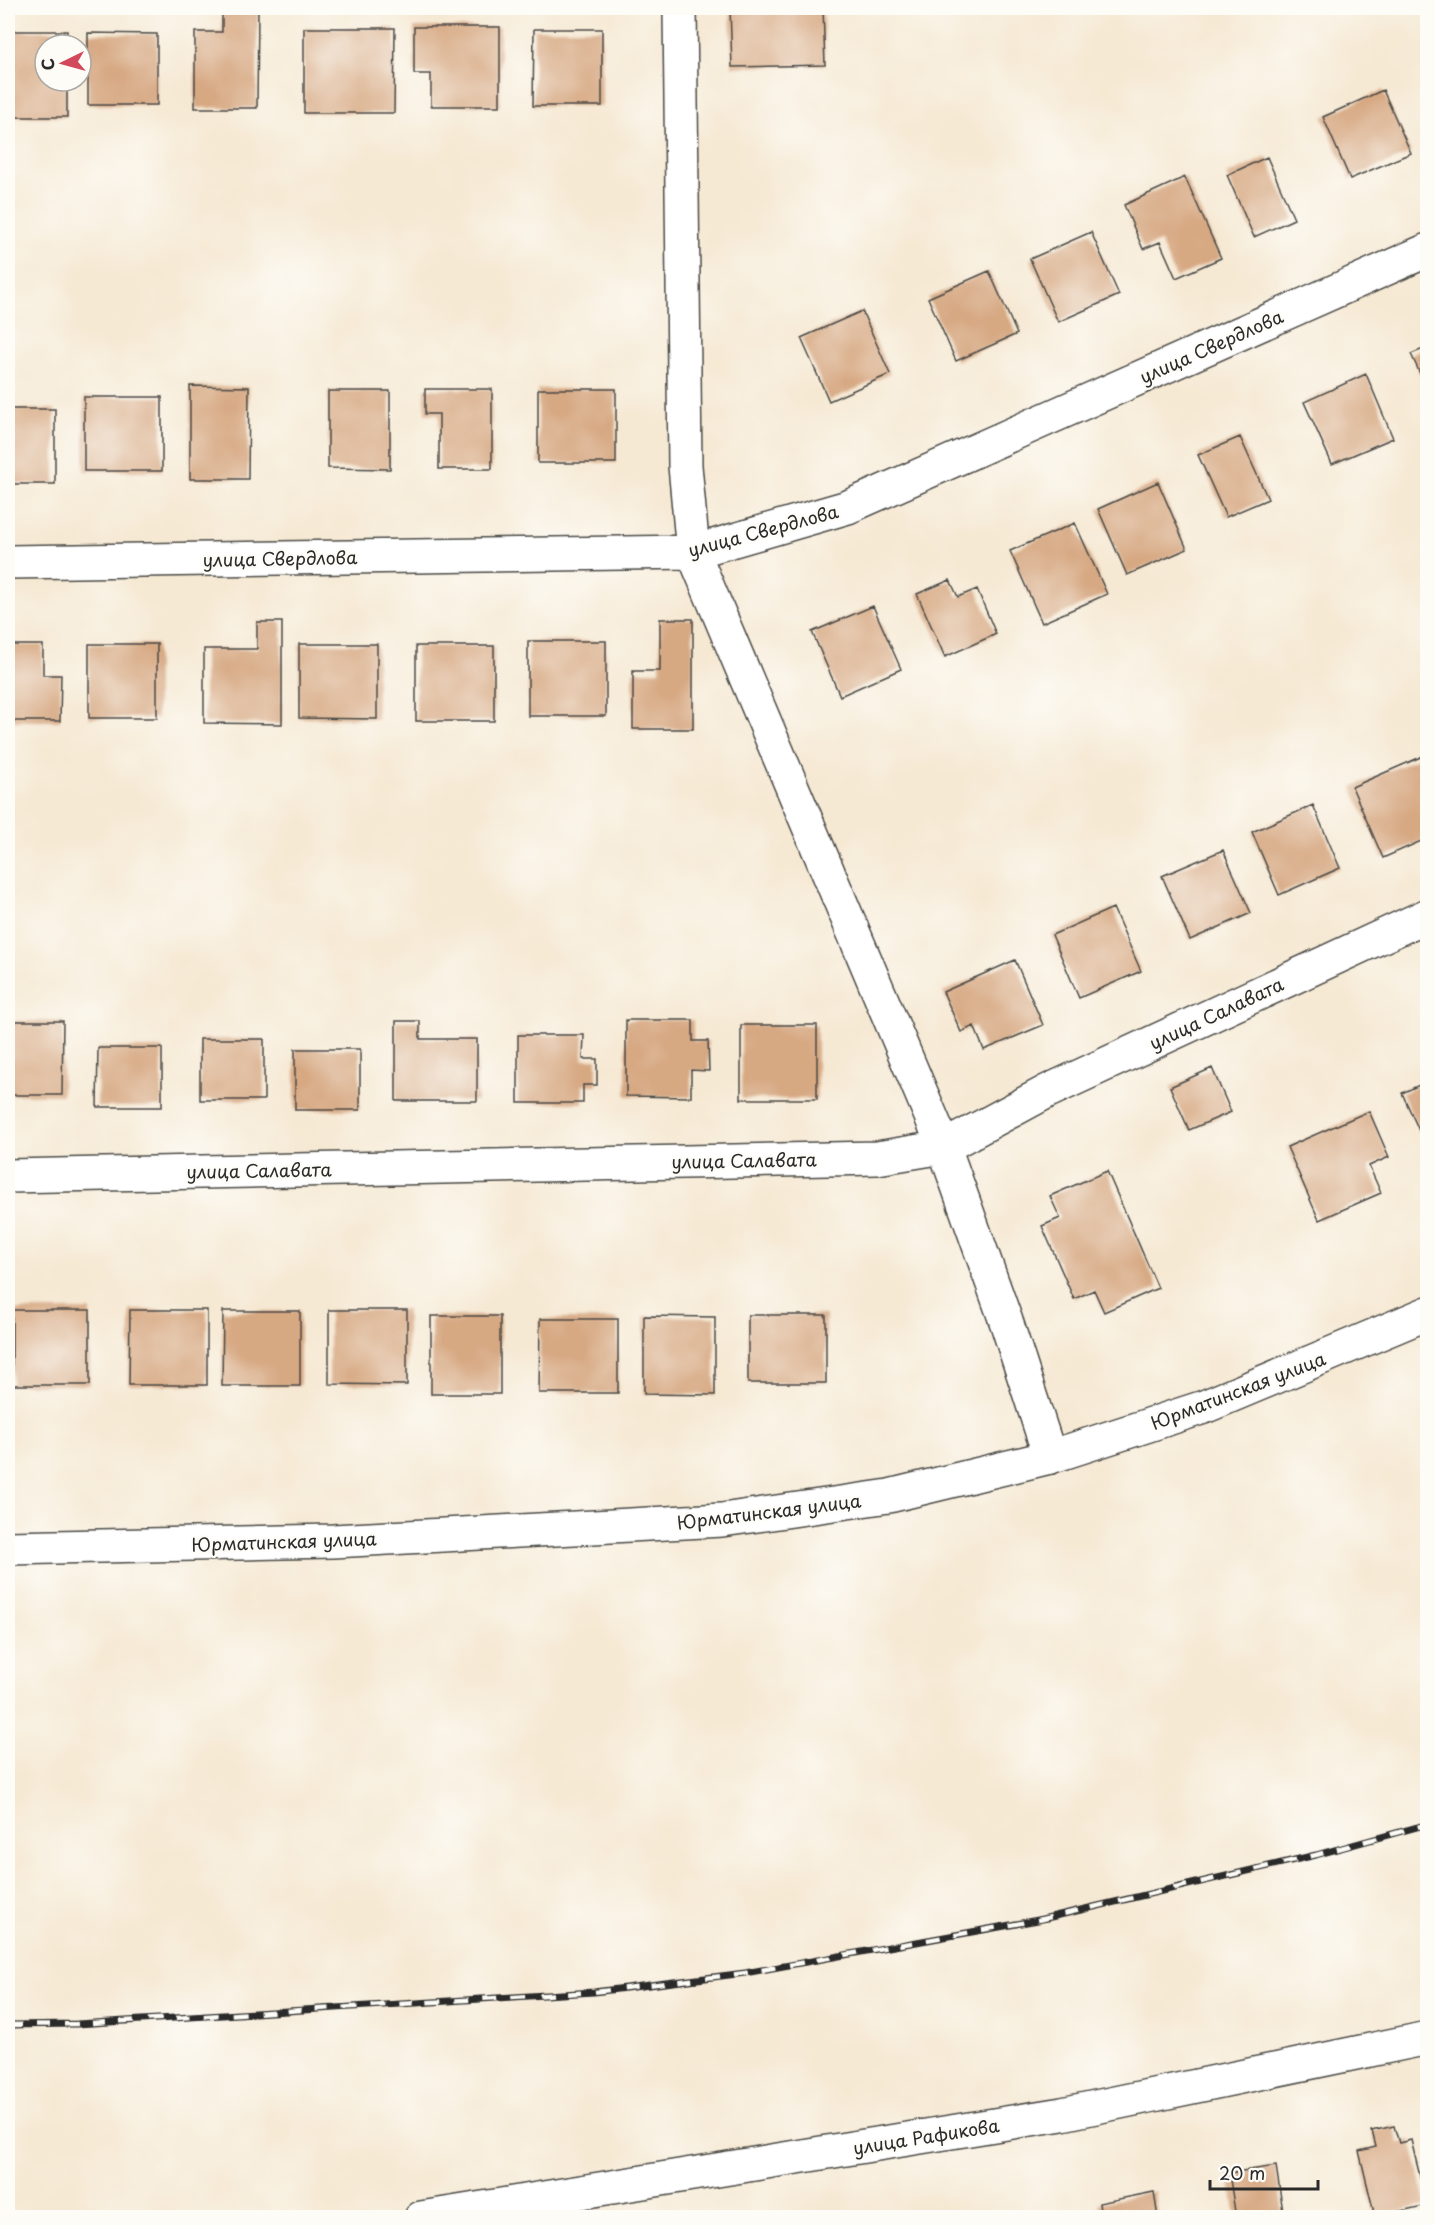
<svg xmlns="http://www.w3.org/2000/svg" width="1435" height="2225" font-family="'Playpen Sans',sans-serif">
	<rect width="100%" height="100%" fill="#fdfcf7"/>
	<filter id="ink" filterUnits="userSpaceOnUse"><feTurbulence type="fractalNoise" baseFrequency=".0167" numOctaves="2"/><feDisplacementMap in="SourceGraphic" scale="12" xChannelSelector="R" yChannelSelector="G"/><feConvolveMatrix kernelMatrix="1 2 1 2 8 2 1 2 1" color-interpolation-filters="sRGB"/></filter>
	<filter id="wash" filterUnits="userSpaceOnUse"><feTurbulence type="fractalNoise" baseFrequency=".008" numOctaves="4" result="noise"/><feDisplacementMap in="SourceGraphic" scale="24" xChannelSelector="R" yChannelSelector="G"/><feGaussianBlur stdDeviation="1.35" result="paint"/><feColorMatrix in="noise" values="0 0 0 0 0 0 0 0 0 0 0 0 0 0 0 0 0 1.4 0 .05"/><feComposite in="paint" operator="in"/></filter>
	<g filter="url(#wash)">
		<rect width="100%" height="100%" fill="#f6e9d4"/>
		<g id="blocks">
			<path fill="#d7a983" d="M 222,8 L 258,8 L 257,108 L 195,108 L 195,32 L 222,32 Z
				M 730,8 L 823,8 L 825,65 L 732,67 Z
				M 414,27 L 500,27 L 500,106 L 431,106 L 431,74 L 414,74 Z
				M 304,28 L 395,28 L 394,113 L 304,113 Z
				M 534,29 L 602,29 L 602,106 L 533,106 Z
				M 10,31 L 67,31 L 67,45 L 45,45 L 45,81 L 67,81 L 67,117 L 10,117 Z
				M 88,33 L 157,34 L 157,105 L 88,105 Z
				M 1383,90 L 1411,153 L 1350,179 L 1323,117 Z
				M 1267,157 L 1294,219 L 1254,237 L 1227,175 Z
				M 1185,177 L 1221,258 L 1176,278 L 1160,242 L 1143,249 L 1124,205 Z
				M 1091,232 L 1119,295 L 1058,322 L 1030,259 Z
				M 989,271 L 1017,334 L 956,361 L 928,298 Z
				M 862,311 L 890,374 L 829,401 L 801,338 Z
				M 1428,347 L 1428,391 L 1411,354 Z
				M 1366,374 L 1393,438 L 1332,464 L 1304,402 Z
				M 190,386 L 249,387 L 248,479 L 190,479 Z
				M 425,389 L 492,389 L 492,469 L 439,469 L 439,414 L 425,414 Z
				M 538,389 L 616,389 L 616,463 L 538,463 Z
				M 328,391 L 390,391 L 390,469 L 328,468 Z
				M 84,397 L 162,397 L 162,471 L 84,471 Z
				M 8,409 L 55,409 L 55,484 L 8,484 Z
				M 1240,437 L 1268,499 L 1226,517 L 1198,455 Z
				M 1158,482 L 1187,549 L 1127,575 L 1098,509 Z
				M 1075,523 L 1107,594 L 1042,623 L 1010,551 Z
				M 950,580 L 958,597 L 977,589 L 996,634 L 945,657 L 917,594 Z
				M 873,606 L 901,669 L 840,696 L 812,632 Z
				M 660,619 L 693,619 L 693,729 L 633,729 L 633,671 L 660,671 Z
				M 257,622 L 282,622 L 282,724 L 204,723 L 204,649 L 257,649 Z
				M 528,641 L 606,641 L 606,716 L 528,716 Z
				M 89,644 L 157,644 L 157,718 L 89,718 Z
				M 299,644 L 377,644 L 377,719 L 299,718 Z
				M 8,645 L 43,645 L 43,675 L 61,675 L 60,721 L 8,721 Z
				M 416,646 L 494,646 L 494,721 L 416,721 Z
				M 1423,756 L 1428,765 L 1428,838 L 1383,858 L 1352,787 Z
				M 1313,805 L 1340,868 L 1279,895 L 1252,832 Z
				M 1223,850 L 1251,913 L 1190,940 L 1162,876 Z
				M 1113,908 L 1141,971 L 1079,998 L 1052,935 Z
				M 1015,960 L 1043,1025 L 984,1050 L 974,1026 L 961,1032 L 943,992 Z
				M 626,1020 L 693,1020 L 693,1041 L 708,1041 L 709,1071 L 691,1070 L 691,1097 L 626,1096 Z
				M 8,1021 L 63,1021 L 62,1095 L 8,1095 Z
				M 396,1021 L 420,1021 L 420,1039 L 477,1039 L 477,1101 L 396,1101 Z
				M 741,1025 L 817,1025 L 817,1099 L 741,1099 Z
				M 518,1035 L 584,1035 L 583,1059 L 597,1059 L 597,1085 L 583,1085 L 583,1103 L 518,1103 Z
				M 200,1039 L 264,1039 L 264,1100 L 200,1100 Z
				M 98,1048 L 162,1048 L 162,1107 L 97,1107 Z
				M 295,1049 L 360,1049 L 360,1110 L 295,1110 Z
				M 1212,1068 L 1231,1112 L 1189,1130 L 1170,1087 Z
				M 1428,1081 L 1428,1150 L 1402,1093 Z
				M 1369,1111 L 1389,1157 L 1369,1166 L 1381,1193 L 1319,1220 L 1287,1147 Z
				M 1107,1171 L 1158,1288 L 1104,1312 L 1094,1290 L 1074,1299 L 1042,1226 L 1060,1218 L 1050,1196 Z
				M 12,1310 L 90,1310 L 90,1385 L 12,1385 Z
				M 130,1310 L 207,1310 L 207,1385 L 129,1385 Z
				M 329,1310 L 407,1310 L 407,1385 L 329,1384 Z
				M 223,1311 L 300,1311 L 300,1386 L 222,1386 Z
				M 748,1315 L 826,1315 L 826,1383 L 748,1383 Z
				M 431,1316 L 500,1316 L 500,1394 L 431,1394 Z
				M 644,1316 L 715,1317 L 715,1395 L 644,1394 Z
				M 540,1319 L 618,1319 L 618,1393 L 539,1393 Z
				M 1394,2126 L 1399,2143 L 1411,2140 L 1427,2205 L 1375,2217 L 1359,2151 L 1376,2147 L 1372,2131 Z
				M 1276,2166 L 1284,2218 L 1236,2218 L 1229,2173 Z
				M 1154,2192 L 1158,2218 L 1101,2218 L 1099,2203 Z"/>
		</g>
	</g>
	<g filter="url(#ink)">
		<use href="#blocks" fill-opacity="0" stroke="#494844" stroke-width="1.5"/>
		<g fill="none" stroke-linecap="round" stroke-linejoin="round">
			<defs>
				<path id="minor" d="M 680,8 L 685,466 L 693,552 L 944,1147 L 1007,1324 L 1050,1457
					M 8,562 L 693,552 L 848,507 L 1428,250
					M 8,1176 L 877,1158 L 944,1147 L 1048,1091 L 1428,915
					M 421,2218 L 1062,2114 L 1428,2038"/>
				<path id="major" d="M 8,1548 L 333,1541 L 722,1520 L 889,1496 L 1050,1457 L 1204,1407 L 1428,1313"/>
			</defs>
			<use href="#minor" stroke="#494844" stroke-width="36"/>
			<use href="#major" stroke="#494844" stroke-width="36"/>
			<use href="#minor" stroke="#fff" stroke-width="33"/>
			<use href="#major" stroke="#fff" stroke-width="33"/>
			<defs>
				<path id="rail" d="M 8,2025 L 77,2024 L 594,1992 L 745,1973 L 1038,1920 L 1316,1855 L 1428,1824"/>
			</defs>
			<use href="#rail" stroke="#2b2b2b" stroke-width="7"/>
			<use href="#rail" stroke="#fdfcf7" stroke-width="4.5" stroke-dasharray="14" stroke-linecap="butt"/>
		</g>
	</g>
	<g text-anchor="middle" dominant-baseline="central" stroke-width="4.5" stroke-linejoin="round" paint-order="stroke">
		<g font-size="18" fill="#2b2b2b" stroke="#fdfcf7">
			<text transform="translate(1211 346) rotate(-24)">улица Свердлова</text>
			<text transform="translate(763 530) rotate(-15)">улица Свердлова</text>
			<text transform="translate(280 558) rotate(-1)">улица Свердлова</text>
			<text transform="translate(1216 1013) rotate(-25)">улица Салавата</text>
			<text transform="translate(744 1160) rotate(-1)">улица Салавата</text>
			<text transform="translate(259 1170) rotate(-1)">улица Салавата</text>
			<text transform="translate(1238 1390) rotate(-21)">Юрматинская улица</text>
			<text transform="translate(769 1511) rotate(-7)">Юрматинская улица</text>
			<text transform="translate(284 1541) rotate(-2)">Юрматинская улица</text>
			<text transform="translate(926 2136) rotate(-9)">улица Рафикова</text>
		</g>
	</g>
	<rect width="1435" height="2225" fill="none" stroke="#fdfcf7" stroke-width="30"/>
	<g transform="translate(63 63) rotate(265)"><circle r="28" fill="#fdfcf7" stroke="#a9a8a5" stroke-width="1.5"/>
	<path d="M0-4.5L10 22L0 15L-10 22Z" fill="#d1495b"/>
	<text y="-9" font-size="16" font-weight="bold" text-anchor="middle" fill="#2b2b2b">С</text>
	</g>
	<path d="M1210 2180v9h108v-9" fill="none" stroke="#2b2b2b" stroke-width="3"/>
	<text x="1219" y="2180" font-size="18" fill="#2b2b2b" stroke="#fdfcf7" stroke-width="4.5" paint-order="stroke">20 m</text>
</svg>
